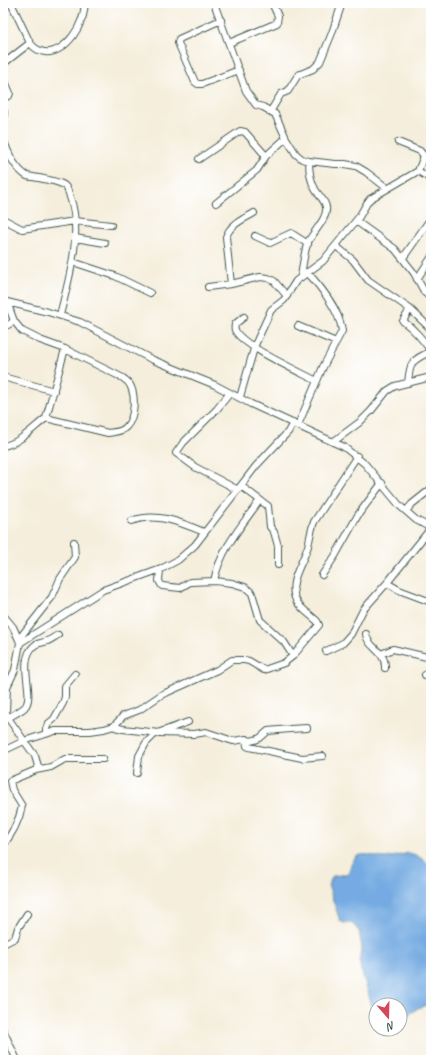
<svg xmlns="http://www.w3.org/2000/svg" width="434" height="1063" font-family="Caveat,sans-serif">
	<rect width="100%" height="100%" fill="#fff"/>
	<filter id="ink" filterUnits="userSpaceOnUse"><feTurbulence type="fractalNoise" baseFrequency=".025" numOctaves="2"/><feDisplacementMap in="SourceGraphic" scale="8" xChannelSelector="R" yChannelSelector="G"/><feConvolveMatrix kernelMatrix="1 2 1 2 8 2 1 2 1" color-interpolation-filters="sRGB"/></filter>
	<filter id="wash" filterUnits="userSpaceOnUse"><feTurbulence type="fractalNoise" baseFrequency=".012" numOctaves="4" result="noise"/><feDisplacementMap in="SourceGraphic" scale="16" xChannelSelector="R" yChannelSelector="G"/><feGaussianBlur stdDeviation="0.9" result="paint"/><feColorMatrix in="noise" values="0 0 0 0 0 0 0 0 0 0 0 0 0 0 0 0 0 1.4 0 .05"/><feComposite in="paint" operator="in"/></filter>
	<g filter="url(#wash)">
		<rect width="100%" height="100%" fill="#f5eedc"/>
		<path fill="#74abe2" stroke="#4a748b" d="M 408,853 L 416,855 L 431,865 L 431,1002 L 424,1006 L 418,1008 L 400,1020 L 400,1005 L 376,1005 L 376,1022 L 367,988 L 361,970 L 359,960 L 362,947 L 359,931 L 352,923 L 344,923 L 340,921 L 328,885 L 333,876 L 348,874 C 350,869 352,860 356,857 C 365,851 376,858 386,858 C 393,857 401,855 408,853 Z"/>
	</g>
	<g filter="url(#ink)">
		<g fill="none" stroke-linecap="round" stroke-linejoin="round">
			<defs>
				<path id="minor" d="M 11,3 L 30,43 C 49,66 74,41 81,21 C 84,16 84,9 85,3
					M 214,3 L 246,91 L 256,105 L 263,107 L 275,114 L 286,138 L 296,154 L 302,159 L 309,161 L 335,164 L 345,164 L 356,166 L 366,172 L 387,188
					M 221,20 L 179,39 L 178,43 L 195,82 L 198,84 L 202,84 L 239,70
					M 229,43 L 277,23 L 278,16 L 272,3
					M 3,64 L 30,43
					M 3,77 L 10,93 L 9,96 L 3,98
					M 270,112 L 281,94 L 288,91 L 298,75 L 313,69 L 320,62 L 332,33 L 342,3
					M 3,134 L 4,112
					M 3,138 C 7,151 14,168 27,176 C 36,178 58,180 65,186 C 68,189 69,193 70,197 C 83,233 69,279 60,315
					M 199,159 L 240,131 L 245,132 L 266,156
					M 418,171 L 431,179
					M 216,203 L 257,170 L 266,156 L 286,138
					M 3,219 L 22,229 L 75,221 L 111,225
					M 356,221 L 395,249 L 414,273 L 425,293 L 431,298
					M 255,236 L 270,243 L 291,233 L 308,244
					M 75,238 L 105,243
					M 336,246 L 353,260 L 368,280 L 410,309 L 431,329
					M 403,258 L 431,218
					M 73,262 L 115,276 L 150,293
					M 301,276 C 303,265 304,252 308,242 C 314,231 328,218 326,207 C 325,200 318,195 315,189 C 310,180 309,171 309,161
					M 417,279 L 431,258
					M 231,284 L 226,237 C 230,224 244,219 254,213
					M 208,287 L 231,284 L 260,277 L 268,278 L 274,281 L 287,296
					M 3,301 L 48,312 L 80,322 L 151,359 L 215,385 L 251,404 L 344,447 L 365,464 L 400,506 L 416,520 L 431,528
					M 410,309 L 403,321 C 415,330 422,339 431,351
					M 244,317 L 235,324 C 235,326 234,328 235,330 C 242,346 300,372 317,381
					M 3,325 L 8,325 L 14,321
					M 298,326 L 336,342
					M 3,377 L 54,391
					M 408,383 C 410,360 412,361 431,351
					M 230,393 L 217,409 L 183,443 L 176,453 L 195,467 L 238,490
					M 240,397 L 255,345 L 271,310 L 284,300 L 296,281 L 323,261 L 359,217 L 367,203 L 370,199 L 418,171 L 424,156 L 420,151 L 398,142
					M 46,418 L 65,349
					M 298,425 L 323,367 L 342,331 C 340,311 320,286 307,272
					M 333,442 L 360,422 L 371,411 L 387,391 L 395,386 L 431,377
					M 3,446 C 20,443 32,429 46,418 L 108,433 C 114,432 122,432 126,427 C 135,418 136,396 130,385 C 129,382 125,380 123,378 L 65,349 L 40,340 L 22,331 L 14,321 L 7,302
					M 241,486 L 268,506 L 270,527 L 274,532 L 278,546 L 278,565
					M 406,511 L 412,504 L 431,489
					M 131,521 C 157,512 180,522 204,532
					M 160,570 L 159,581 L 162,586 L 180,588 L 190,582 L 215,581 L 232,583 L 245,587 L 252,593 L 260,620 L 284,642 L 293,656
					M 322,575 L 335,556 L 358,515 L 382,483
					M 214,581 C 220,550 242,525 260,500
					M 387,583 L 399,590 L 431,602
					M 3,615 L 13,627 L 19,640
					M 366,634 C 367,648 386,650 385,668
					M 20,643 L 19,640 L 22,635 L 52,597 L 60,579 L 75,557 L 74,542
					M 326,651 L 343,643 L 351,634 L 363,610 L 387,583 L 431,528
					M 381,654 L 393,649 L 431,658
					M 425,675 L 431,672
					M 8,718 C 13,715 20,711 24,708 C 37,696 15,661 35,645 C 38,643 43,643 47,641 C 51,640 54,637 58,635
					M 114,726 L 115,727 L 123,729 L 159,733 L 195,734 L 206,732 L 233,741 L 246,739 L 250,741 L 255,740 L 260,738 L 268,731 L 290,729 L 307,728
					M 46,734 L 46,729 L 48,724 L 54,719 L 63,703 L 65,697 L 65,686 L 75,674
					M 246,739 L 247,746 L 249,747 L 302,758 L 323,756
					M 3,751 L 24,741 L 55,731 L 90,731 L 104,729 L 114,726 L 123,716 L 139,710 L 161,695 L 217,670 L 232,660 L 244,660 L 249,661 L 264,670 L 284,663 L 293,656 L 319,625 L 317,621 C 311,615 302,610 297,602 C 286,583 303,564 308,546 C 310,538 311,530 314,522 L 357,456
					M 36,770 L 51,767 L 65,759 L 103,759
					M 137,773 L 139,756 L 146,743 L 155,734 L 188,722
					M 3,846 C 12,833 19,822 22,806 L 12,790 L 10,781 L 36,770 L 38,766 L 35,756 L 8,718 L 6,712 L 7,687 L 15,670 L 20,643 L 103,590 L 161,569 L 178,560 L 195,545 L 256,466 L 288,432 L 293,423
					M 3,944 L 15,938 L 18,928 L 27,914
					M 3,1030 L 17,1060"/>
			</defs>
			<use href="#minor" stroke="#3f584d" stroke-width="8"/>
			<use href="#minor" stroke="#fff" stroke-width="6"/>
		</g>
	</g>
	<rect width="434" height="1063" fill="none" stroke="#fff" stroke-width="16"/>
	<g transform="translate(388 1017) rotate(160)"><circle r="19" fill="#ffffff" stroke="#a5b1ae"/>
	<path d="M0-3L7 15L0 10L-7 15Z" fill="#d1495b"/>
	<text y="-6" font-size="11" font-weight="bold" text-anchor="middle" fill="#1f3d34">N</text>
	</g>
</svg>
